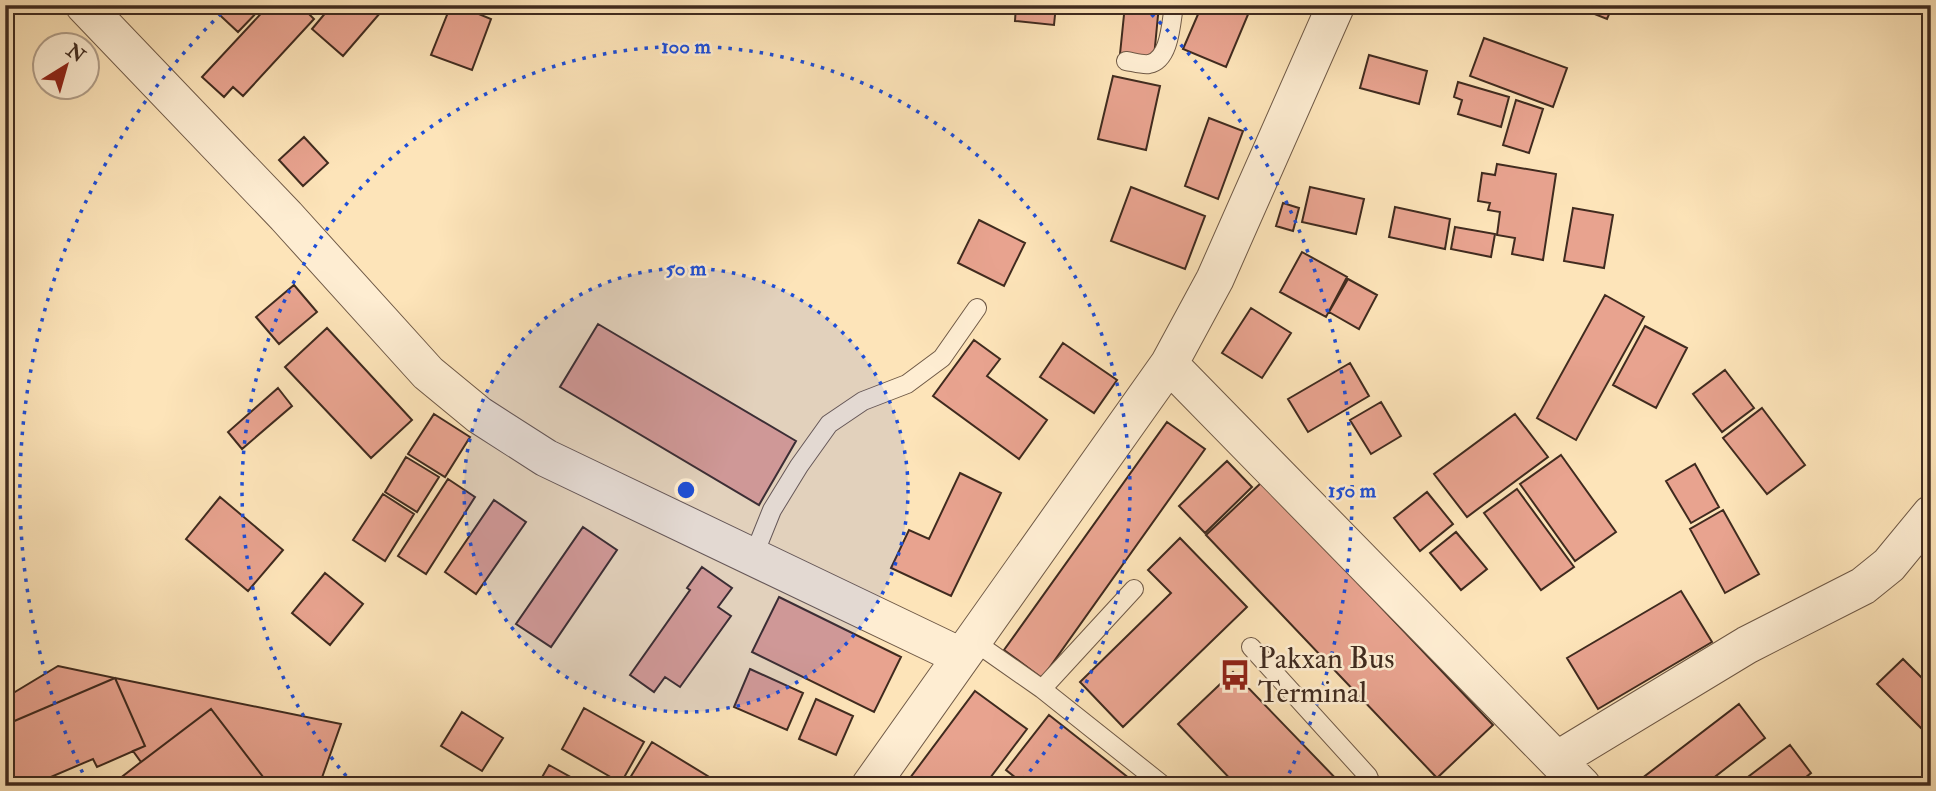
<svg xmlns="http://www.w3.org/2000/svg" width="1936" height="791" font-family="'IM FELL Double Pica',serif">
	<rect width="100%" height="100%" fill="#fde4b9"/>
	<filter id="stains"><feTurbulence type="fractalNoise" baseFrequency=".00286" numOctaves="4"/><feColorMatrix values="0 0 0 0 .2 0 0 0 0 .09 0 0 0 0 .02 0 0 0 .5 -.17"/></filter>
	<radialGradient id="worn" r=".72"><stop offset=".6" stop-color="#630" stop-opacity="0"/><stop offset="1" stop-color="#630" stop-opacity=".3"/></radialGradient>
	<path fill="#e8a38f" stroke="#402b1f" stroke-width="2" d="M 209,5 L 264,5 L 238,32 Z
		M 269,5 L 300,5 L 314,19 L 243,96 L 233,87 L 224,97 L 202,77 Z
		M 332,5 L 387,5 L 343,56 L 312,29 Z
		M 451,5 L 457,5 L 491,19 L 472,70 L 431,55 Z
		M 1016,5 L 1056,5 L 1054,25 L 1015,21 Z
		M 1125,5 L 1159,5 L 1154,57 L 1120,54 Z
		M 1202,5 L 1252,5 L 1226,67 L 1183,49 Z
		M 1572,5 L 1613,5 L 1607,19 Z
		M 1484,38 L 1567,68 L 1553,107 L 1470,76 Z
		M 1369,55 L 1427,71 L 1419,104 L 1360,88 Z
		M 1113,76 L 1160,86 L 1146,150 L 1098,139 Z
		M 1458,82 L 1509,97 L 1501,127 L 1458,114 L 1462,100 L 1454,97 Z
		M 1516,100 L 1543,109 L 1529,153 L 1503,145 Z
		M 1209,118 L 1243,131 L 1218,199 L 1185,186 Z
		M 304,137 L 328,163 L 303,186 L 279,160 Z
		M 1497,164 L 1556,174 L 1543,260 L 1512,254 L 1515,238 L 1497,235 L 1500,212 L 1488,210 L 1490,203 L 1478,201 L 1482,173 L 1495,175 Z
		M 1131,187 L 1205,216 L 1185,269 L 1111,241 Z
		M 1310,187 L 1364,199 L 1356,234 L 1302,222 Z
		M 1283,203 L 1299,208 L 1293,231 L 1276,226 Z
		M 1395,207 L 1450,219 L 1445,249 L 1389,237 Z
		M 1573,208 L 1613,215 L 1604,268 L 1564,261 Z
		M 979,220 L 1025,243 L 1004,286 L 958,263 Z
		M 1455,227 L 1495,234 L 1491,257 L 1451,249 Z
		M 1302,252 L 1347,277 L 1326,317 L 1280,292 Z
		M 1348,279 L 1377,295 L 1359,329 L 1329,312 Z
		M 294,285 L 317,312 L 279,344 L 256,317 Z
		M 1605,295 L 1644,317 L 1576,440 L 1537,418 Z
		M 1251,308 L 1291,333 L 1262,378 L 1222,353 Z
		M 598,324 L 796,441 L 759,505 L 560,387 Z
		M 1645,326 L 1687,348 L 1656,408 L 1613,385 Z
		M 327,328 L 412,420 L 371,458 L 285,367 Z
		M 974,340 L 1000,359 L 987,376 L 1047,420 L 1019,459 L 933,396 Z
		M 1063,343 L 1117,380 L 1094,413 L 1040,377 Z
		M 1350,363 L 1369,396 L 1308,432 L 1288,399 Z
		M 1725,370 L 1754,408 L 1722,432 L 1693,394 Z
		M 278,388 L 292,406 L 242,449 L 228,432 Z
		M 1381,402 L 1401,436 L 1371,454 L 1350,420 Z
		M 1762,408 L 1805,465 L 1767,494 L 1723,438 Z
		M 434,414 L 470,437 L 445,477 L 408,454 Z
		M 1515,414 L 1548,457 L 1467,517 L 1434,474 Z
		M 1167,422 L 1205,449 L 1042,678 L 1004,650 Z
		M 1561,455 L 1616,532 L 1575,561 L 1520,484 Z
		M 406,457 L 439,477 L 417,512 L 385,492 Z
		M 1227,461 L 1252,487 L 1205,533 L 1179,506 Z
		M 1695,464 L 1719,507 L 1691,523 L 1666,481 Z
		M 960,473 L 1001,493 L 951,596 L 891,568 L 909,530 L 929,539 Z
		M 448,479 L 475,497 L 426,574 L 398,556 Z
		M 1262,482 L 1493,725 L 1437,778 L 1206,535 Z
		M 1517,489 L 1574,567 L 1541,590 L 1484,513 Z
		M 1427,492 L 1453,524 L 1420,551 L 1394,518 Z
		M 383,494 L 414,514 L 385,561 L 353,540 Z
		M 220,497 L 283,550 L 248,591 L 186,539 Z
		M 494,500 L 526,522 L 476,594 L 445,572 Z
		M 1723,510 L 1759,574 L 1725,593 L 1690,529 Z
		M 583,527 L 617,550 L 551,647 L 516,624 Z
		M 1456,532 L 1487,569 L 1461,590 L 1430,553 Z
		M 1180,538 L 1247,607 L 1123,727 L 1080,682 L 1171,593 L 1148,570 Z
		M 702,567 L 732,588 L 718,607 L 731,616 L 680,687 L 665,677 L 654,692 L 630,675 L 690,590 L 687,588 Z
		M 325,573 L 363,604 L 330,645 L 292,613 Z
		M 1681,591 L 1712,642 L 1598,709 L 1567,658 Z
		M 779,597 L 901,657 L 874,712 L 752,652 Z
		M 1903,659 L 1931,687 L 1931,738 L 1877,684 Z
		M 58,666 L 115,678 L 5,725 L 5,698 Z
		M 750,669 L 803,693 L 787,730 L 734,707 Z
		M 1233,672 L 1343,786 L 1237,786 L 1178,724 Z
		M 115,678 L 145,746 L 97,767 L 93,759 L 46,779 L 49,786 L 5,786 L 5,725 Z
		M 115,678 L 341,724 L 319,786 L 270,786 L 211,709 L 141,762 L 133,751 L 145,746 Z
		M 975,691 L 1027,729 L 984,786 L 904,786 Z
		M 816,699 L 853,716 L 836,755 L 799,739 Z
		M 1739,704 L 1765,738 L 1703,786 L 1646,786 L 1641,779 Z
		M 584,708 L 644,742 L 621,783 L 562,749 Z
		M 211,709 L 270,786 L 110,786 L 141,762 Z
		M 462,712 L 503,738 L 482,771 L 441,746 Z
		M 1049,715 L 1139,786 L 1073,786 L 1063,779 L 1058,786 L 1026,786 L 1006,770 Z
		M 652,742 L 724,786 L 625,786 Z
		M 1790,745 L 1811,773 L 1795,786 L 1736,786 Z
		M 549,765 L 574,779 L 570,786 L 537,786 Z
		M 1816,779 L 1822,786 L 1809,786 Z"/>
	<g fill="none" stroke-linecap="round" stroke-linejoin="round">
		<defs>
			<path id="lane" d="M 1126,61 C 1133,62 1142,65 1149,64 C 1170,60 1171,23 1174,5
				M 753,557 L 772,510 L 799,466 L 829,424 L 863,401 L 907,384 L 942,358 L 977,308
				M 972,640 L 1042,689 L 1164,786
				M 1251,647 L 1368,776 L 1372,786
				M 1042,689 L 1134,589"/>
			<path id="street" d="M 84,5 L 286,216 L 428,373 L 479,415 L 546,458 L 960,656
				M 1169,364 L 1582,786
				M 1557,760 L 1747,645 L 1863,586 L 1889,565 L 1931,514
				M 870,786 L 1169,364 L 1215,279 L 1336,5"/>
		</defs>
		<use href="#lane" stroke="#6f5946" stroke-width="20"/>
		<use href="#street" stroke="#6f5946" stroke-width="39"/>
		<use href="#lane" stroke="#feedd2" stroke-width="18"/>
		<use href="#street" stroke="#feedd2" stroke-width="37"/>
	</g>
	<circle cx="686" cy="490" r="222" fill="#1d4ed8" fill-opacity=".12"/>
	<g fill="none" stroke="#1d4ed8" stroke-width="3.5" stroke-dasharray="3.5 7">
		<circle cx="686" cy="490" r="222"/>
		<path d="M353 784A444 444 0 1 1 1019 784"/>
		<path d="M87 782A666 666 0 0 1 228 7M1144 7A666 666 0 0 1 1285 782"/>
	</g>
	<defs>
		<symbol id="bus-bare" viewBox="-9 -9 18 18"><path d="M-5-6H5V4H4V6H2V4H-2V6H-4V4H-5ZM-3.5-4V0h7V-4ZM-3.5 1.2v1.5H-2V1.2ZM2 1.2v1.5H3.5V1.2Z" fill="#8f2418" stroke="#feedd2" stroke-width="2.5" paint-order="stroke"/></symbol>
	</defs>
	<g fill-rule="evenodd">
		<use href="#bus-bare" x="1213" y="653" width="44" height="44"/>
	</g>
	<g text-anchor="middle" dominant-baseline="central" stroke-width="5" stroke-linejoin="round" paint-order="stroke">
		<g font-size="30" fill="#402b1f" stroke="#feedd2" text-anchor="start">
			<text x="1258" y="658">Pakxan Bus<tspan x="1258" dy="34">Terminal</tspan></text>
		</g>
	</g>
	<circle cx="686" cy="490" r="10" fill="#1d4ed8" stroke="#feedd2" stroke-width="3.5"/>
	<g font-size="21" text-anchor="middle" font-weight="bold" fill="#1d4ed8" stroke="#feedd2" stroke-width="5" stroke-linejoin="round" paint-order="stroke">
		<text x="686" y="53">100 m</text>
		<text x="686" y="275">50 m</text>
		<text x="1352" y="497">150 m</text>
	</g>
	<rect width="1936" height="791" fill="none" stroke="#fde4b9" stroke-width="28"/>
	<rect x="7" y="7" width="1922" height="777" fill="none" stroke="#402b1f" stroke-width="3.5"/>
	<rect x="14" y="14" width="1908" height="763" fill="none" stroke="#402b1f" stroke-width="2"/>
	<g transform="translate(66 66) rotate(37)"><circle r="33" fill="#feedd2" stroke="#b29f8a" stroke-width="2"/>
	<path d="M0-5L12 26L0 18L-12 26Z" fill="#8f2418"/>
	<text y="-10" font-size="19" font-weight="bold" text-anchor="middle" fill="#402b1f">N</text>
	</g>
	<rect width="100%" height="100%" filter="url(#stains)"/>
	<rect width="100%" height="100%" fill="url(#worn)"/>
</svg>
